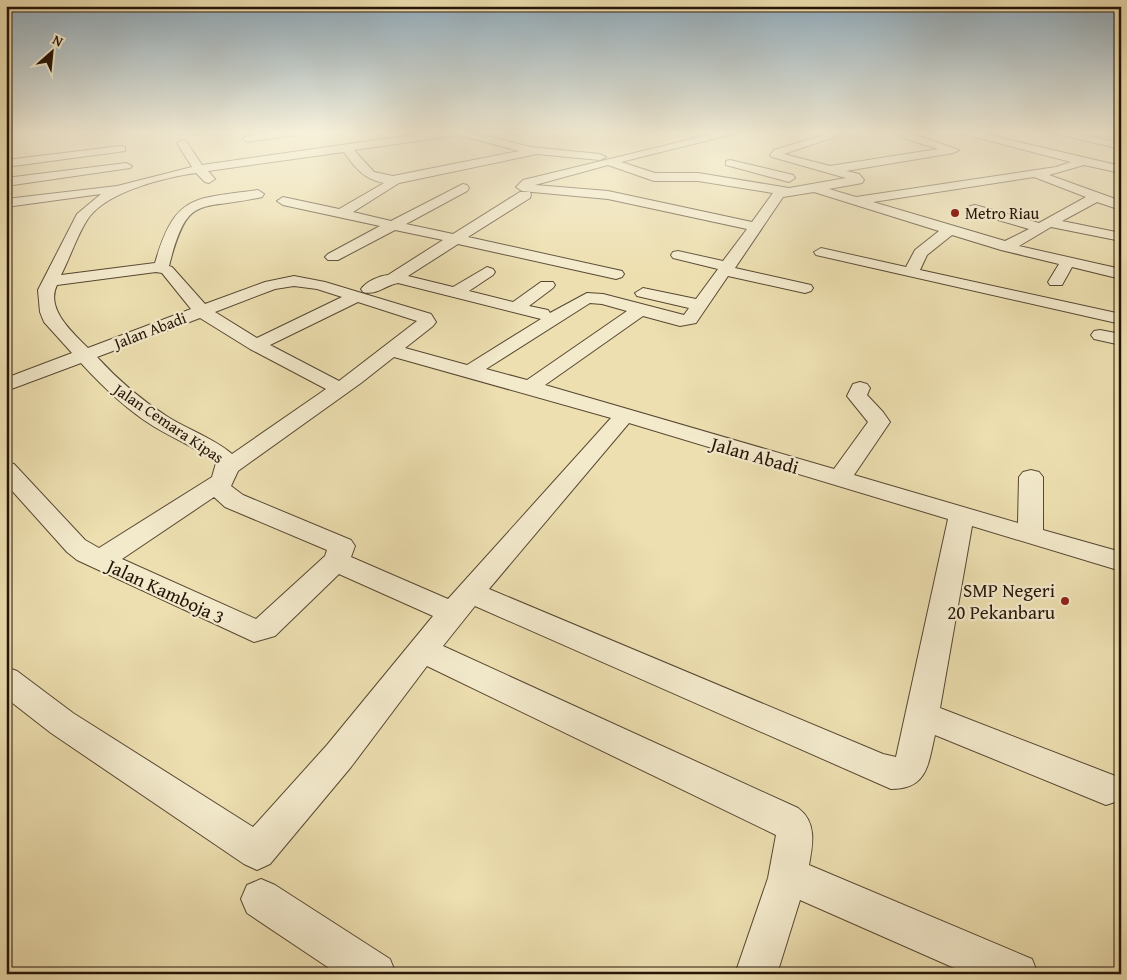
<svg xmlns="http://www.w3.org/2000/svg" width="1127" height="980" font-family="'Gentium Book Plus',serif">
	<rect width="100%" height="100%" fill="#eddfb0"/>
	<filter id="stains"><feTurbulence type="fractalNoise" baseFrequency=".004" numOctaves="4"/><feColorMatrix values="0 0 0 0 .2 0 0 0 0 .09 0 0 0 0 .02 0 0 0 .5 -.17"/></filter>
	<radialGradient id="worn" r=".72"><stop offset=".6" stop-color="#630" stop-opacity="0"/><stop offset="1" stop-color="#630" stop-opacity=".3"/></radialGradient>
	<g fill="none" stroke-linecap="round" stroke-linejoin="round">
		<defs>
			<path id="minor" d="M 272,132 L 302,132 L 297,135 L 247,142 L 242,139 L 247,136 Z
				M 433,132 L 472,132 L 530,147 L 600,154 L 606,157 L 600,160 L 537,154 L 399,183 L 353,212 L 391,221 L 463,184 L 467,185 L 469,188 L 467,191 L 406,224 L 453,234 L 520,192 L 530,192 L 531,195 L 530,198 L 468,237 L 622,271 L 624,274 L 622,277 L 616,279 L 458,244 L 408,276 L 453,287 L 487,267 L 493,269 L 495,272 L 493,275 L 469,291 L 513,302 L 541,282 L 553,282 L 555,285 L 553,288 L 529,306 L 548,310 L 550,313 L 587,293 L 603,294 L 684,315 L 689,308 L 637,296 L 635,293 L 643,288 L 696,299 L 718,269 L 673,258 L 671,255 L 673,252 L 678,251 L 723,261 L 747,229 L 608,199 L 522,191 L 516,187 L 523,180 L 721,132 L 741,132 L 621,162 L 655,173 L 698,173 L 789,188 L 846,178 L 772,157 L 770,155 L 774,150 L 824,135 L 822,132 L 834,132 L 837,136 L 784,154 L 830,166 L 938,149 L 900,137 L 899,135 L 901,132 L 915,132 L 913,134 L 959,150 L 953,153 L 846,171 L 859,174 L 864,180 L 862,183 L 829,189 L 856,197 L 1056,167 L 1071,162 L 956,132 L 976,132 L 1121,166 L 1121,173 L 1084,165 L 1049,175 L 1121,201 L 1121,210 L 1097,202 L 1062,221 L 1121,233 L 1121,241 L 1051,227 L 1019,246 L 1121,269 L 1121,279 L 1072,267 L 1062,285 L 1050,285 L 1048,282 L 1059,264 L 1001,250 L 952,235 L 927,255 L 920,270 L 1121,314 L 1121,324 L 816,255 L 814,252 L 821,248 L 906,267 L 915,250 L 939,231 L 814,192 L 783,197 L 735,268 L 811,285 L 813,288 L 811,291 L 805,293 L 728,276 L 696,323 L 680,326 L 643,316 L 545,385 L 834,469 L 868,422 L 847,396 L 853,384 L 860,382 L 867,384 L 870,388 L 867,395 L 883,412 L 890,422 L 854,475 L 1018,523 L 1019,477 L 1023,472 L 1031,470 L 1039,472 L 1043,477 L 1043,530 L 1121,552 L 1121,571 L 972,526 L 940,708 L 1118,777 L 1121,783 L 1118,801 L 1106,805 L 935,735 C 928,764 928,789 891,789 L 475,606 L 443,646 L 798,808 C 817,822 813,844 809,865 L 1032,959 L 1038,974 L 968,974 L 800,900 L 777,974 L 735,974 L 768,878 L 776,835 L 427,666 L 351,767 L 270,864 L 257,870 L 244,864 L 51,733 L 6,698 L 6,667 L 17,671 L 73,713 L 253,827 L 327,745 L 433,616 L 339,574 L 275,636 L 254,642 L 77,560 L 67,552 L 6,484 L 6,462 L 14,464 L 85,540 L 99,548 L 212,477 L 216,463 C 198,448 174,439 153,426 C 126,409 103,387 81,363 L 6,391 L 6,378 L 72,353 L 44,322 L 40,312 L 38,290 L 77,214 L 101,194 L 6,207 L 6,199 L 117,186 L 192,167 L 177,143 L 182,140 L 186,141 L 202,165 ZM 459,135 L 519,151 L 393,176 L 374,172 L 354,150 ZM 344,152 C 355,168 364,179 384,183 L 339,209 L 283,197 L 277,201 L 283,205 L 380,226 L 328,254 L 325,257 L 328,260 L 338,260 L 395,230 L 443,240 L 388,275 C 379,276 367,281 361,289 L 363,292 C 376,296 386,285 398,283 L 541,319 L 467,365 L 405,348 L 433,326 L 436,322 L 431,314 L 325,282 L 294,276 L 265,282 L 205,304 L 172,267 L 169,266 C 188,191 199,212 262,197 L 264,194 L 258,190 C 193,199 175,194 155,263 L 61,275 C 70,258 79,230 90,216 C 110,191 166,177 196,173 L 205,182 L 209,183 L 215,179 L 208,171 ZM 608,165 L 654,181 L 698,181 L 773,193 L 752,222 L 608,191 L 535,185 ZM 1034,177 L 1086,197 L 1039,223 L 975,205 L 970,206 L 968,209 L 970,212 L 1029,229 L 1005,241 L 873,202 ZM 156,272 L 162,273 L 191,309 L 88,348 C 73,333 45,309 57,285 ZM 294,286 L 317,289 L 342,297 L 257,338 L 215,312 L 275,289 ZM 358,302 L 417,321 L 339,381 L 270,345 ZM 590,303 L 602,304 L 627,311 L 527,380 L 486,369 ZM 200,318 L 250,349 L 326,389 L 232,454 C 213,438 189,430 168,417 C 141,400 118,380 97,357 ZM 394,357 L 611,418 L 448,599 L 351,557 L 355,546 L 351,540 L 243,495 L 231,486 L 238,471 L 361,383 ZM 629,423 L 948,519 L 896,757 L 883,754 L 489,589 ZM 214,497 L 225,507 L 327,550 L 325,556 L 256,619 L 122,559 Z
				M 1049,132 L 1071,132 L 1121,143 L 1121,149 Z
				M 121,146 L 125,147 L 125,151 L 6,167 L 6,160 Z
				M 730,160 L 793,175 L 795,178 L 789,182 L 726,165 L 726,161 Z
				M 126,163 L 132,166 L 130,168 L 6,186 L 6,178 Z
				M 1100,330 L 1121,334 L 1121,345 L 1094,339 L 1091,335 L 1094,331 Z
				M 261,879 L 275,885 L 390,959 L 396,974 L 338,974 L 247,913 L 241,899 L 247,885 Z"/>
		</defs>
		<use href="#minor" stroke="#574732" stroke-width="2"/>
		<use href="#minor" fill="#f3eacc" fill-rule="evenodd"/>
	</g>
	<linearGradient id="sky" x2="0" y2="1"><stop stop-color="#8faabb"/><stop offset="0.49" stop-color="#f7f1db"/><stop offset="1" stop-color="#f7f1db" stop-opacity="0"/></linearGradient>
	<rect width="1127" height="270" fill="url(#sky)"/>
	<g fill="#8f2418" stroke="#f3eacc" stroke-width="2">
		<circle cx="955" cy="213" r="5"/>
		<circle cx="1065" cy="601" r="5"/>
	</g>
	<g text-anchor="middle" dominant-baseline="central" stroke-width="4.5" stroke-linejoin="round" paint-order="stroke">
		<g font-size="16" fill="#251408" stroke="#f3eacc" text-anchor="start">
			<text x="965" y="213">Metro Riau</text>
		</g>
		<g font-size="16" fill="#251408" stroke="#f3eacc">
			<text transform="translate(150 330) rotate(-21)">Jalan Abadi</text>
			<text transform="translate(169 423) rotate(34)">Jalan Cemara Kipas</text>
		</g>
		<g font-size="19" fill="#251408" stroke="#f3eacc">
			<text transform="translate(755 455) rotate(16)">Jalan Abadi</text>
			<text transform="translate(166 591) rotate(25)">Jalan Kamboja 3</text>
		</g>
		<g font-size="19" fill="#251408" stroke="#f3eacc" text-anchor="end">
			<text x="1055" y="590">SMP Negeri<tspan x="1055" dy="22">20 Pekanbaru</tspan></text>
		</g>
	</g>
	<rect width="1127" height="980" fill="none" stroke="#eddfb0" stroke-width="25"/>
	<rect x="8" y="8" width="1112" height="965" fill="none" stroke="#251408" stroke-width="2.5"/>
	<rect x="12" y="12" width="1102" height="955" fill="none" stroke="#251408"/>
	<g transform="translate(52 52) rotate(27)" stroke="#f3eacc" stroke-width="4" paint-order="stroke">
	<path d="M0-4L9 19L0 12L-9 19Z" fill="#251408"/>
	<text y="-8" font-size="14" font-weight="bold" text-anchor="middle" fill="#251408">N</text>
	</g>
	<rect width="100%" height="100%" filter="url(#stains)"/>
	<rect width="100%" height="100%" fill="url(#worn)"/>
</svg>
